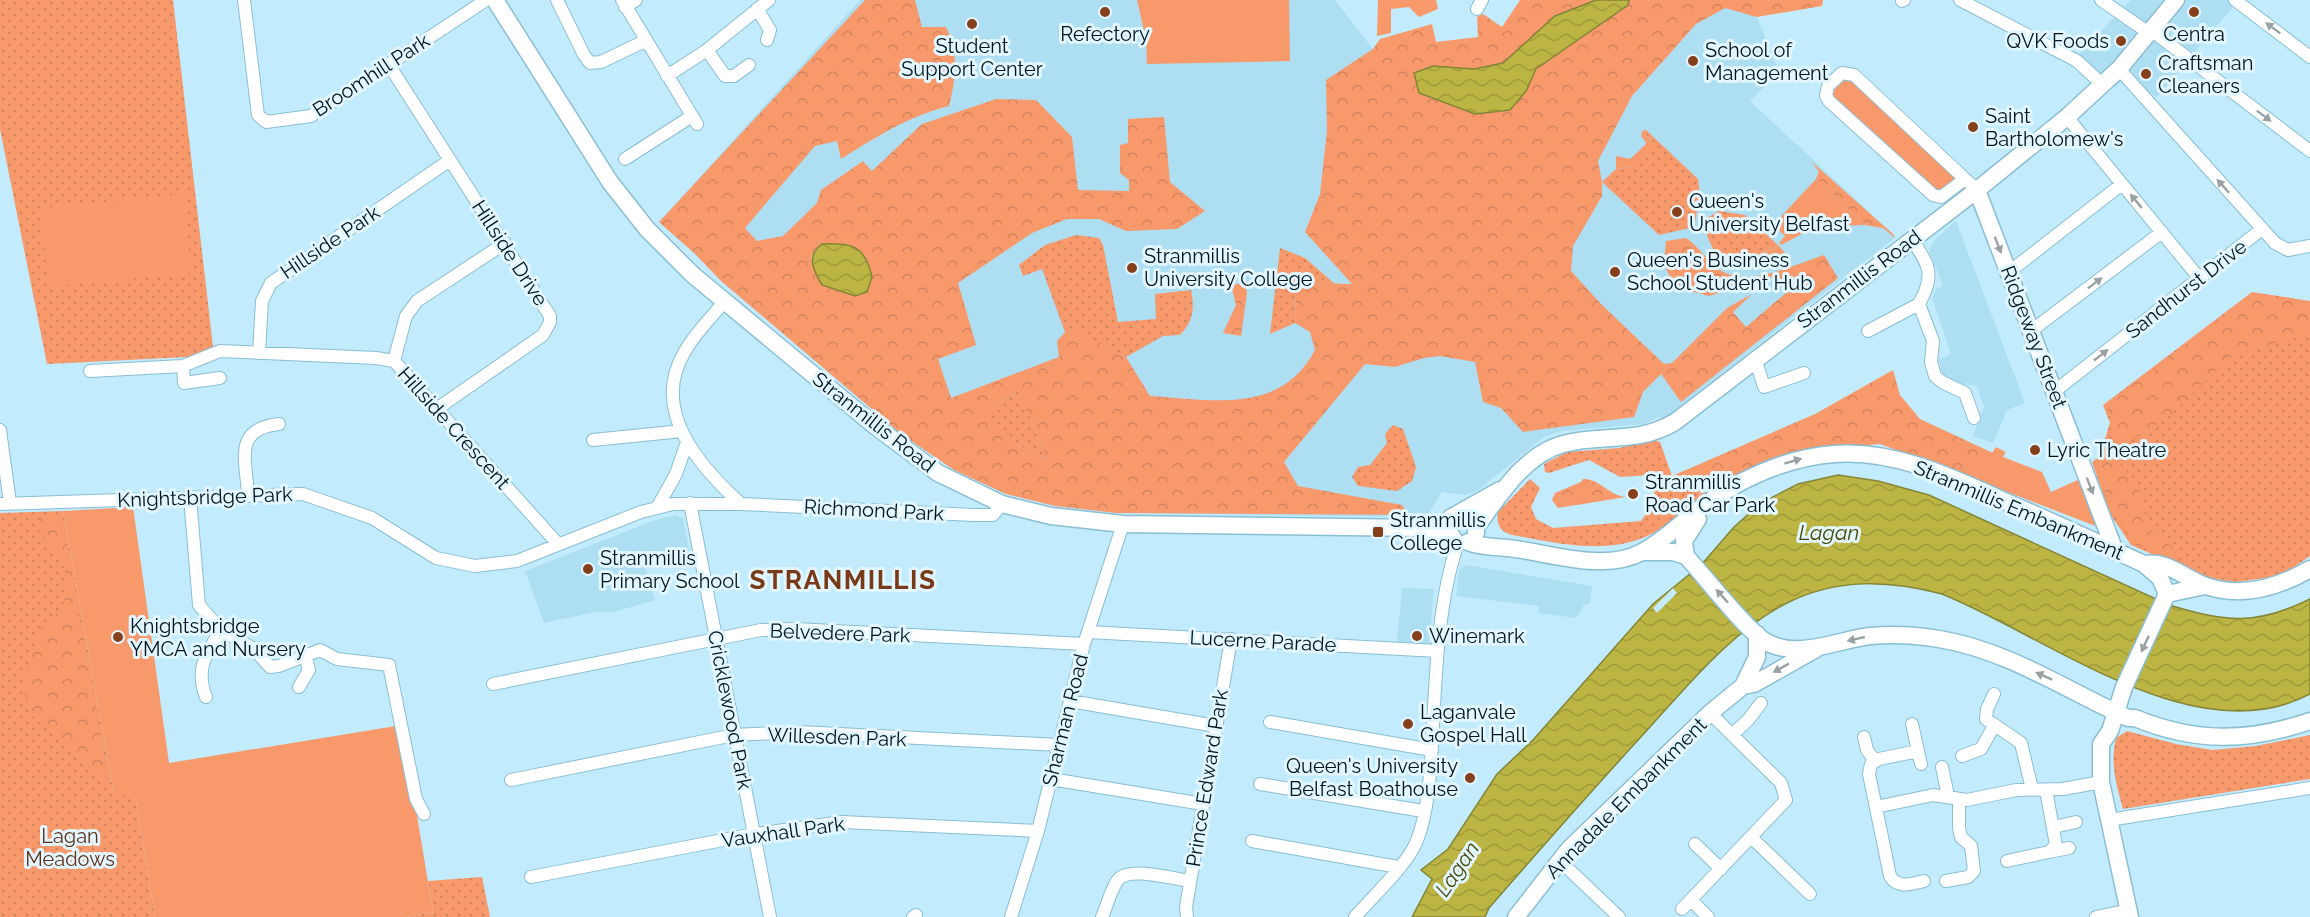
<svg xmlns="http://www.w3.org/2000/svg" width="2310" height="917" font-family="Raleway,sans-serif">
	<defs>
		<pattern id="grass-dots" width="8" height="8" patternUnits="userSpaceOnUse" patternTransform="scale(1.5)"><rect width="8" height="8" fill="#f8996c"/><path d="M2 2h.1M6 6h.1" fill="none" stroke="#d3835d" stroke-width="1.8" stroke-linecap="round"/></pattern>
		<pattern id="forest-crowns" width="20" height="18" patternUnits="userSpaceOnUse" patternTransform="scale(1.5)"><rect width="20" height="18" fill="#f8996c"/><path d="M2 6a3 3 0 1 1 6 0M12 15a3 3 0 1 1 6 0" fill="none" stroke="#d3835d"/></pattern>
		<pattern id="water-waves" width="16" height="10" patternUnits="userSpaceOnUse" patternTransform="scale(1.5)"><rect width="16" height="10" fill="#bcb543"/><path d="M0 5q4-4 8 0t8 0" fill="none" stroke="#a09b3a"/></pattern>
	</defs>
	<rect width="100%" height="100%" fill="#c2ecfe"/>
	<path fill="#aedef2" d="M 860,0 L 1335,0 L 1373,49 L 1471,59 L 1542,0 L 1750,0 L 1779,72 L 1750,101 L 1896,237 L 1662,420 L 1659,417 L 1644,424 L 1562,431 L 1544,437 L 1477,491 L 1466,495 L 1442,492 L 1428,514 L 1424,517 L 1116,513 L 1055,506 L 1006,494 L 954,470 L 901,434 L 659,222 Z
		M 2131,0 L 2239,0 L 2156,98 L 2130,73 L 2115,87 L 2079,54 Z
		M 1956,221 L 2025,403 L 2007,410 L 1993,443 L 1973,436 L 1984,407 L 1977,386 L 1952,383 L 1943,376 L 1938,360 L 1951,354 L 1932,298 L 1936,289 L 1943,286 L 1929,250 L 1936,238 Z
		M 676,515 L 683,519 L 691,558 L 645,567 L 655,600 L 614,612 L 595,612 L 544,623 L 525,571 L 658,519 Z
		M 1466,565 L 1592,586 L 1590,603 L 1584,605 L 1576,618 L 1538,613 L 1539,606 L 1456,596 L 1459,570 Z
		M 1402,588 L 1434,589 L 1429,644 L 1397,642 Z"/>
	<path fill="url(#grass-dots)" d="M 0,0 L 173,0 L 213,347 L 188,357 L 47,364 L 0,129 Z
		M 1646,130 L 1698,179 L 1700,196 L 1694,227 L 1659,235 L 1602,182 L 1616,169 L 1632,167 L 1652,140 L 1645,134 Z
		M 1719,211 L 1745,215 L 1779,246 L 1746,259 L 1744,264 L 1714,251 L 1703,227 L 1705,219 Z
		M 1076,235 L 1099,238 L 1103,245 L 1118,322 L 1156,319 L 1155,294 L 1191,290 C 1195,308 1193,322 1180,335 L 1163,336 L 1126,357 L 1076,331 L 1065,332 L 1042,269 L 1023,276 L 1019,265 L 1045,245 Z
		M 1280,248 L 1305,258 L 1335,284 L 1310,283 L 1296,291 L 1295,323 L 1270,334 Z
		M 2252,292 L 2310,301 L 2310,556 L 2281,576 L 2236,582 L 2206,578 L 2131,545 L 2110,514 L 2092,462 L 2099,457 L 2110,423 L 2103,405 Z
		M 1019,391 L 1048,460 L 1028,451 L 985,421 L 999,403 Z
		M 1393,425 L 1403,429 L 1416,467 L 1412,481 L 1397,491 L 1358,486 L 1352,477 L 1358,467 L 1370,465 L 1387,443 L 1385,434 Z
		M 1654,440 L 1660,442 L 1672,476 L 1671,482 L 1697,494 L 1707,492 C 1687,508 1665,530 1640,539 C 1600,554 1553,542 1512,535 C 1500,532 1496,524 1498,512 L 1530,479 L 1540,488 L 1531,507 L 1536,519 L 1553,528 L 1641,521 L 1656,499 L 1649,475 L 1620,477 L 1589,460 L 1549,473 L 1545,472 L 1544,464 L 1567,452 L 1619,448 Z
		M 63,511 L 114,795 L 135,795 L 155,917 L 0,917 L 0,513 Z
		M 2127,731 L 2176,744 L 2212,750 L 2256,746 L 2310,735 L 2310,779 L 2123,809 C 2116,784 2110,764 2116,738 Z
		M 482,877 L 490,917 L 406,917 L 433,912 L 428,881 Z"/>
	<path fill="url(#forest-crowns)" fill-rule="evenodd" d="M 865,0 L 915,0 L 922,27 L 946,27 C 959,54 956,78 949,106 C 909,116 876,137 841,159 L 837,141 L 815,146 L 745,228 L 757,241 L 783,236 L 817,203 L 821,190 L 863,161 L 872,171 L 922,124 L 996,99 L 1036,100 L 1072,137 L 1078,190 L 1129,191 L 1129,180 L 1120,173 L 1120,145 L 1128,143 L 1128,119 L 1164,117 L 1170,182 L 1205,211 L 1177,229 L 1126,231 L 1099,219 L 1067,219 L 1032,233 L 958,283 L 976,345 L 938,359 L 951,398 L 1059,357 L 1057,341 L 1065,332 L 1076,330 L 1126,357 L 1150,396 C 1212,400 1281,415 1315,350 L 1310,332 L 1295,323 L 1296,291 L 1310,283 L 1352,284 L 1305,232 L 1320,194 L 1327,131 L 1326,80 L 1373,49 L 1380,39 L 1432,24 L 1436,42 L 1478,37 L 1477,17 L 1483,14 L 1502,27 L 1520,0 L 1596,0 L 1555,16 L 1503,63 L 1474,69 L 1433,66 L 1419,93 L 1475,114 L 1510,110 L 1526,91 L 1536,69 L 1628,5 L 1629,0 L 1823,0 L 1822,6 L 1757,17 L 1725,8 L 1696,24 L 1632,96 L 1598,161 L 1602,182 L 1602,196 L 1573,246 L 1571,271 L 1601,304 L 1664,364 L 1672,363 L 1727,308 L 1752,294 L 1733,312 L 1746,327 L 1787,292 L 1772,277 L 1709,296 L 1687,290 L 1673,282 L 1664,265 L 1666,241 L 1686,238 C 1701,248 1711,268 1728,274 C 1757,284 1796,264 1824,255 L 1838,278 L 1681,402 L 1661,374 L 1643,392 L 1634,417 L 1523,432 L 1501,408 L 1483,402 L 1475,362 L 1440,356 L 1424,358 L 1395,367 L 1365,364 L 1284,462 L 1298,486 L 1402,505 L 1409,515 L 1116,513 L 1055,506 L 1006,494 L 954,470 L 901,434 L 721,281 L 694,253 L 659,222 ZM 822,244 L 872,277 L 867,292 C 830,292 832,286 811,258 L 816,249 ZM 1019,391 L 1019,392 L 1048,460 L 1028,451 L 986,421 L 999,403 Z
		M 1812,162 L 1894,235 L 1894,237 L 1883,228 L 1865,225 L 1816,179 L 1819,172 Z
		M 1245,283 L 1247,293 L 1241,336 L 1223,333 L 1236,305 L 1231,285 Z
		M 2253,294 L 2310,303 L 2310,333 L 2232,356 L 2168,417 L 2112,452 C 2118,464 2127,470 2135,481 C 2145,495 2142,513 2150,527 C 2158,542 2178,544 2185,565 L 2132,543 L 2113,513 L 2095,463 L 2102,456 L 2113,423 L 2105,405 Z
		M 1893,370 L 1900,395 L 1920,419 L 1993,453 L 1974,479 L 1880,444 L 1791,452 L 1697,494 L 1682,493 L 1671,482 L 1672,476 L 1815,414 Z
		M 1583,479 C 1599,478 1608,495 1626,497 L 1558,508 L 1552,500 L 1555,493 L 1581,482 Z
		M 41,515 L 62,515 L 110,790 L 86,761 L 32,716 L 23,689 L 28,663 L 40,628 L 63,608 L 67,579 L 59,553 L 36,527 Z"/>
	<path fill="#f8996c" d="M 1137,0 L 1289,0 L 1290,61 L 1147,64 L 1146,40 Z
		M 1378,0 L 1436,0 L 1438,9 L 1419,17 L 1409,7 L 1391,9 L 1391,33 L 1377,36 Z
		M 1850,77 L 1958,176 L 1937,193 L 1833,97 L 1831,89 L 1834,82 Z
		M 1643,130 L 1646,130 L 1645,134 L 1653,142 L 1646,160 L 1632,167 L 1616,169 L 1616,156 L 1630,159 L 1645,145 L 1646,142 L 1641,136 Z
		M 1816,179 L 1865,225 L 1827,226 L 1809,230 L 1781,245 L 1779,243 L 1785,236 L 1773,225 Z
		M 184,194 L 191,273 L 49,287 L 41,208 Z
		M 1779,246 L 1785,253 L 1752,264 L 1744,264 L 1746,260 Z
		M 1996,447 L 2006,452 L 2003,457 L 2042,472 L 2051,492 L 2080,479 L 2098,527 L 1974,479 Z
		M 133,507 L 169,763 L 402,725 L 433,912 L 406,917 L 155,917 L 135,795 L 114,795 L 63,511 Z"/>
	<path fill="url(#water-waves)" stroke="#848537" stroke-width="1.5" d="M 1596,0 L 1629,0 L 1628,5 L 1536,69 L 1526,91 L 1510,110 L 1475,114 L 1419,93 L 1414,73 L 1433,66 L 1474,69 L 1503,63 L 1555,16 Z
		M 822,244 C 852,243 865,245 872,277 L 867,292 L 855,296 L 822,285 C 813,270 806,256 822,244 Z
		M 1838,475 L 1878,481 L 1929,495 L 2169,605 C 2226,622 2256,626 2310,599 L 2310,694 C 2195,755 2047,636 1942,594 C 1889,580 1837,578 1787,603 C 1732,631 1690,683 1649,728 C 1595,787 1542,847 1489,908 L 1485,917 L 1412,917 L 1432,879 L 1421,870 L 1448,849 L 1497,774 L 1533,740 L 1653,604 L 1702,564 L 1734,527 L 1761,503 L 1798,484 Z"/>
	<path fill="#c2ecfe" d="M 1673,588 L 1677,593 L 1657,613 L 1653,608 Z"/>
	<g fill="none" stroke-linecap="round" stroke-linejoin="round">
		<defs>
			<path id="street" d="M 244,0 L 258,115 L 266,122 L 311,116 L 486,0
				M 557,0 L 584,55 L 590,63 L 601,62 L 645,41
				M 622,0 L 697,124
				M 1960,0 L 2077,61 L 2103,85
				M 2101,0 L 2149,33
				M 2235,0 L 2310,57
				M 1902,1 L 1904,0
				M 625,7 L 636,0
				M 757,9 L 770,30 L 767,40
				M 1477,9 L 1482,0
				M 2151,30 L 2310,151
				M 707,50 L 725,76 L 734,76 L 749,65
				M 389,65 L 550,316 L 550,322 L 543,335 L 438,408
				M 2119,69 L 2275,243 L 2288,250 L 2310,246
				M 667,76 L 707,50 L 769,0
				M 2067,117 L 2200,279
				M 625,159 L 692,116
				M 1965,179 L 1854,75 L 1842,73 L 1828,86 L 1826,96 L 1829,101 L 1933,195 L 1941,197 L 1965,179 L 1977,190
				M 1912,240 C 1930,266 1935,275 1919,304 L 1933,341 L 1931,362 L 1935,376 L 1942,382 L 1965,393 L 1974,418
				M 2009,272 L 2122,184
				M 724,302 C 711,318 694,334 684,353 C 650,411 700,467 741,504
				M 1868,331 L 1919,304
				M 2031,331 L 2162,232
				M 259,353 L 262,301 L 271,283 L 450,160
				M 1755,358 L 1764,387 L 1804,373
				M 394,361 L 406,316 L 417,301 L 505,243
				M 183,366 L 184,383 L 220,378
				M 90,371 L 183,366 L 220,351 L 376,358 L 394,361 L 558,544
				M 2055,391 L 2262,229
				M 0,430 L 10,503
				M 593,440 L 682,431
				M 248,495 C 246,459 233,429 279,424
				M 190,497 L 199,605 L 221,630 L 254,649 L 270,667 L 279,666 L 320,650 L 337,659 L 389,665 L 416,799 L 424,814
				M 690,503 L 770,917
				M 0,504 L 303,494 L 372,518 L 436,558 L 475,566 L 517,561 L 641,512 L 673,504 L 741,504 L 974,515 L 993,515 L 1002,504
				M 658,506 L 676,474 L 687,442
				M 1088,632 L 1438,651
				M 493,684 L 761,630 L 795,629 L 1084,644
				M 299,687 L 309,670 L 305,655
				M 1994,694 L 1987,709 L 1986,719 L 2021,743 L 2032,789
				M 206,697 C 195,669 206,654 221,630
				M 1070,701 L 1216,726
				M 1270,722 L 1432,750
				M 1912,724 L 1918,751 L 1879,759 L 1871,764 L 1869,774 L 1890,876 C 1898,889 1911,884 1924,881
				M 1732,735 L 1748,720 L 1761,703
				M 1864,737 L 1867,750 L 1875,761
				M 1918,751 L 1921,764
				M 1962,756 L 1981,749 L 1994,726
				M 1942,767 L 1948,796
				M 1051,779 L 1203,804
				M 511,780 L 734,735 L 799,732 L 1059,745
				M 1260,784 L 1423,811
				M 1876,807 L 1933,795 L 1967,800 L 2016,790 L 2063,789 L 2101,782
				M 2109,820 L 2310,788
				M 2054,827 L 2076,822
				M 1751,837 L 1810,894
				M 1252,841 L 1398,867
				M 1695,844 L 1721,869
				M 2049,852 L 2069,848
				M 1559,860 L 1619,917
				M 2007,861 L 2049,852 L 2056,845 L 2046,790
				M 531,877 L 749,835 L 842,822 L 1038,831
				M 1946,881 L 1968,877 L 1974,871 L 1971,846 L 1961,837 L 1959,828 L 1959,799
				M 1691,900 L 1708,917
				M 1682,909 L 1786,800 L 1781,783 L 1710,713
				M 913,917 L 916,915
				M 1011,917 L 1038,831 L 1084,644 L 1123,524
				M 1102,917 C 1107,906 1110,892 1117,881 C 1127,865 1173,879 1190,881
				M 1187,917 L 1186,907 L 1231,639
				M 1355,917 C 1373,896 1405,867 1416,843 C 1430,810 1431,760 1433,725 C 1436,666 1439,598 1458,543
				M 2096,917 L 2129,910"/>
			<path id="secondary" d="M 495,0 L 610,182 L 647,229 L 693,275 L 875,426 L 938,473 L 1002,504 L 1051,516 L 1123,524 L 1421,528 L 1448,534
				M 1977,190 L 2115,551
				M 1463,512 L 1475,520 L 1476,533
				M 1698,519 L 1684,541 L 1686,556 C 1705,577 1742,625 1763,640 C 1795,661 1837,640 1870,636 C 1893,634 1916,635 1939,639 C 2007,650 2066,690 2128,718 L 2135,718 C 2196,743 2248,742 2310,721
				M 1477,526 C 1499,496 1525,454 1563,444 C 1602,433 1636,445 1675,422 L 1977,190 L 2067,117 L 2119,69 L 2176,0
				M 1455,541 L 1447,529 L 1450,518 L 1500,490
				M 1468,542 C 1484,548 1492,546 1508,548 C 1547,552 1604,573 1642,552 C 1661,542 1677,527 1693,514 C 1732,482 1783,458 1834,454 C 1896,449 1956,479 2011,504 C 2056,523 2100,544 2144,564 L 2160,578 L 2167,594
				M 1642,552 L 1673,552 L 1686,556
				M 2145,564 C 2167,560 2186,579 2206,586 C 2242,598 2279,587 2310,569
				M 2167,594 L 2205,586
				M 1743,686 L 1754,684 L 1816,649
				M 1516,917 L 1569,849 L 1710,713 L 1743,686 L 1757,657 L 1757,634
				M 2130,917 L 2101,782 L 2101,744 L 2110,731 L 2124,687 L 2167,594"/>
		</defs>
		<use href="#street" stroke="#8abed3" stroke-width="14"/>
		<use href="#secondary" stroke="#8abed3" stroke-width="19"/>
		<use href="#street" stroke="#fff" stroke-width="12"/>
		<use href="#secondary" stroke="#fff" stroke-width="16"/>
	</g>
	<defs><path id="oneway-solid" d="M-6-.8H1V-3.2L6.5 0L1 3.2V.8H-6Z" transform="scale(1.5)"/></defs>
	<g fill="#9aa1a4">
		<use href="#oneway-solid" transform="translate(2273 28) rotate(-143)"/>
		<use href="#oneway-solid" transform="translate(2264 116) rotate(37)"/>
		<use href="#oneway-solid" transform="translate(2223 186) rotate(-132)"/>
		<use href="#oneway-solid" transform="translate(2136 201) rotate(-130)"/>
		<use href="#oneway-solid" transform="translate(1998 245) rotate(69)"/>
		<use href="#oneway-solid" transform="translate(2095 283) rotate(-37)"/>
		<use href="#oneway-solid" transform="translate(2101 355) rotate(-38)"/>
		<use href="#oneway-solid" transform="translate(1793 461) rotate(-17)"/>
		<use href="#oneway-solid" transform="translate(2090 486) rotate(69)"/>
		<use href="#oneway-solid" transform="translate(1722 596) rotate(-132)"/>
		<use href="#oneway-solid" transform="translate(1856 639) rotate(167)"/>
		<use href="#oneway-solid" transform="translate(2145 644) rotate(115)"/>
		<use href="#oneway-solid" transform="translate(1781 668) rotate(151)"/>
		<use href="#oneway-solid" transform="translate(2044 676) rotate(-156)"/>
	</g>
	<g fill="#853f1a" stroke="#e1f6ff" stroke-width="2">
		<circle cx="1105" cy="12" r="6"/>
		<circle cx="2194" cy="12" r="6"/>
		<circle cx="972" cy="24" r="6"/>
		<circle cx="2121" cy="41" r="6"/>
		<circle cx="1693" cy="61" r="6"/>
		<circle cx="2146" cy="74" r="6"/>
		<circle cx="1973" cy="127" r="6"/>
		<circle cx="1677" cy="212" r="6"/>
		<circle cx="1132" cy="268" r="6"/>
		<circle cx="1615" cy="272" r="6"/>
		<circle cx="2035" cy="450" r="6"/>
		<circle cx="1633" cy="494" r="6"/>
		<rect x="1372" y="526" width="12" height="12" rx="3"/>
		<circle cx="588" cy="569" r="6"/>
		<circle cx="1417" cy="636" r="6"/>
		<circle cx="118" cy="637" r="6"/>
		<circle cx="1408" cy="724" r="6"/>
		<circle cx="1470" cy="778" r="6"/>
	</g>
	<g text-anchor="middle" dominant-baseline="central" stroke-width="6" stroke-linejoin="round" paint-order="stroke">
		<g font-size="20" fill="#02151c" stroke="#e1f6ff" text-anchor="start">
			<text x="1105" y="34" text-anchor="middle">Refectory</text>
			<text x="2194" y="34" text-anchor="middle">Centra</text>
			<text x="2109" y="41" text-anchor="end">QVK Foods</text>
			<text x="972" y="46" text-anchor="middle">Student<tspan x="972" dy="23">Support Center</tspan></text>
			<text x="1705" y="50">School of<tspan x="1705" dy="23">Management</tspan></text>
			<text x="2158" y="63">Craftsman<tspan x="2158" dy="23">Cleaners</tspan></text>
			<text x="1985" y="116">Saint<tspan x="1985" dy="23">Bartholomew's</tspan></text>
			<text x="1689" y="201">Queen's<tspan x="1689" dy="23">University Belfast</tspan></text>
			<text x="1144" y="256">Stranmillis<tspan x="1144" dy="23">University College</tspan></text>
			<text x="1627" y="260">Queen's Business<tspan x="1627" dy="23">School Student Hub</tspan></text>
			<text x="2047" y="450">Lyric Theatre</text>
			<text x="1645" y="482">Stranmillis<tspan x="1645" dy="23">Road Car Park</tspan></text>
			<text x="1390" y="520">Stranmillis<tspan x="1390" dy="23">College</tspan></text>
			<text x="600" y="558">Stranmillis<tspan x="600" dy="23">Primary School</tspan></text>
			<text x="130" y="626">Knightsbridge<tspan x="130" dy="23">YMCA and Nursery</tspan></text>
			<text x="1429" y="636">Winemark</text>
			<text x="1420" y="712">Laganvale<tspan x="1420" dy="23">Gospel Hall</tspan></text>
			<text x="1458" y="766" text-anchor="end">Queen's University<tspan x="1458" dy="23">Belfast Boathouse</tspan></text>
		</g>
		<g font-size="20" fill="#02151c" stroke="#e1f6ff">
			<text transform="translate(371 75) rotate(-33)">Broomhill Park</text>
			<text transform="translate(330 242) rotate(-34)">Hillside Park</text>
			<text transform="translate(510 253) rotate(57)">Hillside Drive</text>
			<text transform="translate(1859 279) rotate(-37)">Stranmillis Road</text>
			<text transform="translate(2186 289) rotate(-38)">Sandhurst Drive</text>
			<text transform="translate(2034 337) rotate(69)">Ridgeway Street</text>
			<text transform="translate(874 422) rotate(38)">Stranmillis Road</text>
			<text transform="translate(454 428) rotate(48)">Hillside Crescent</text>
			<text transform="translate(205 497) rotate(-2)">Knightsbridge Park</text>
			<text transform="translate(874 510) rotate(3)">Richmond Park</text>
			<text transform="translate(2019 510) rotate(23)">Stranmillis Embankment</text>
			<text transform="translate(840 633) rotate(2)">Belvedere Park</text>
			<text transform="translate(1263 641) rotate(3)">Lucerne Parade</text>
			<text transform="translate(730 710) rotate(79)">Cricklewood Park</text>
			<text transform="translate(1065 720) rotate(-76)">Sharman Road</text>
			<text transform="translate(837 737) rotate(2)">Willesden Park</text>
			<text transform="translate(1207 778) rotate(-81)">Prince Edward Park</text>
			<text transform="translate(1626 798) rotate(-45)">Annadale Embankment</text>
			<text transform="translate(783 832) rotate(-8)">Vauxhall Park</text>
		</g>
		<g font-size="20" fill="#603018" stroke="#e1f6ff">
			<text x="70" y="836">Lagan<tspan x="70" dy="23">Meadows</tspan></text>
		</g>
		<g font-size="21" font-style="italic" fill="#4c4808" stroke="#e1f6ff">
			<text x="1829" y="532">Lagan</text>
			<text transform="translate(1457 869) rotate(-56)">Lagan</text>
		</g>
		<g font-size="26" font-weight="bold" letter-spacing="1.5" fill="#793a18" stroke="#e1f6ff">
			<text x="843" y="580">STRANMILLIS</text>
		</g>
	</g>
</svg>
